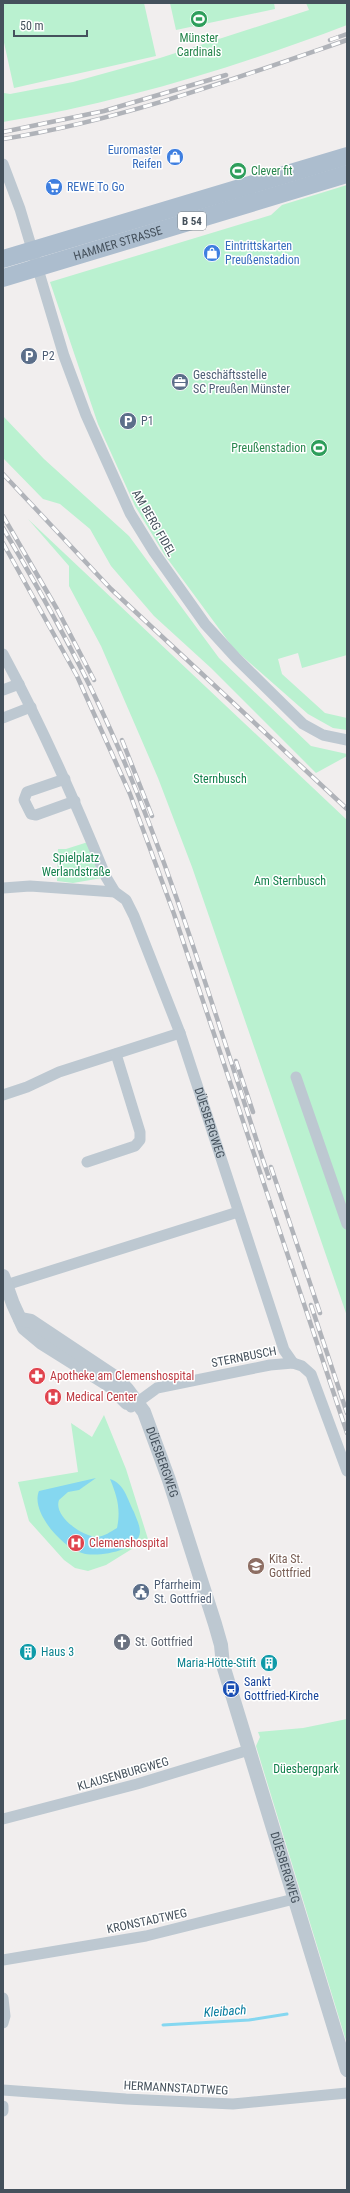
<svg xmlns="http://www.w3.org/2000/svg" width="350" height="2193" font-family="'Roboto Condensed',sans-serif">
	<rect width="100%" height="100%" fill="#f1eeee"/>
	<path fill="#baf1d0" d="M 3,3 L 144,3 L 156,56 L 14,88 L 3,38 Z
		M 170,3 L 274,3 L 275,9 L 176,30 Z
		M 306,3 L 347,3 L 347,25 C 237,67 119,103 3,122 L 3,90 L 4,93 L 10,94 L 73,82 L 160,58 L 309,10 Z
		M 347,185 L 347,655 L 302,668 L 298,653 L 278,659 L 282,674 L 325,713 L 347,718 L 347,730 L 333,728 L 308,714 L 234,649 L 164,554 L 135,506 L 98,424 L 50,282 L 271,215 L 282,205 Z
		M 3,416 L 44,459 L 129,536 L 219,658 L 311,746 L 347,754 L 347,756 L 316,773 L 211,668 L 154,616 L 111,566 L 90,529 L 60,504 L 43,499 L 3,458 Z
		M 28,519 L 347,820 L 347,1316 L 192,867 L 158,778 L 101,646 L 69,586 L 69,566 Z
		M 88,842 L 102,878 L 73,883 L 57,881 L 58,849 L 66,849 Z
		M 104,1415 L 126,1469 L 148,1539 L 106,1565 L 88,1571 L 75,1568 L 64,1560 L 29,1521 L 18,1482 L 78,1472 L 71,1423 L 92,1437 Z
		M 347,1719 L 347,2044 L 256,1746 L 260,1737 L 258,1732 L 303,1728 Z"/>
	<path fill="#85d7f0" d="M 96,1478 L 79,1490 L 68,1492 L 59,1500 C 53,1516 83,1537 97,1537 C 105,1536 110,1532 117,1528 C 121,1509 117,1496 110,1479 C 125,1484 127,1499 134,1512 C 136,1518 140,1525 140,1532 C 139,1551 96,1558 82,1553 C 63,1548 30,1512 39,1491 Z"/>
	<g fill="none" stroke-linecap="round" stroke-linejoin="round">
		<path stroke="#85d7f0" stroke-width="3" d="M 163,2025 L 249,2020 L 287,2014"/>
		<g stroke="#bdc8d1" stroke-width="11">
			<path d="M 3,164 L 20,209 L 64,356 L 86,415 L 130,513 L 154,552 L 205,624 L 236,658 L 303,724 L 323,735 L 347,740"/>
			<path id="s1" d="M 3,654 C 42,726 75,801 106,877 L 115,892 L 126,900 L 134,916 L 180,1033 L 284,1350 L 293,1363"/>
			<path d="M 3,690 L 19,684"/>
			<path d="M 3,718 L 31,707"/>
			<path d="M 65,779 L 27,792 L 24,800 L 31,814 L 36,815 L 75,801"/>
			<path d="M 3,888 L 30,886 L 115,892"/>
			<path d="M 296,1077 L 347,1224"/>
			<path d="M 3,1095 L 27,1087 L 59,1072 L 180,1033"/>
			<path d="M 87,1162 L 135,1146 L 140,1140 L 140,1132 L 116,1054"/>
			<path d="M 6,1285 L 238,1212"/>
			<path d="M 131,1407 L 157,1388 L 270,1365 L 293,1363 L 302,1366 L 311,1374 L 347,1471"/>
			<path d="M 3,1819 L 137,1784 L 249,1750"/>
			<path d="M 3,1960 L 146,1936 L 294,1899"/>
			<path d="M 3,1998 L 5,2016 L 3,2023"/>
			<path d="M 3,2090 L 126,2099 L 233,2104 L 347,2093"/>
			<path d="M 3,2106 L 3,2111"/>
		</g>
		<g stroke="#bdc8d1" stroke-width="14">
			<path d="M 3,1276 L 13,1304 L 24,1328 L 42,1343 L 109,1385 L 127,1403"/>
			<path id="s2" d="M 20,1319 L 31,1321 L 115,1377 L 127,1389 L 144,1412 L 169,1480 L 215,1624 L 221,1645 L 223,1665 L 347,2070"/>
		</g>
		<g stroke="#acbdce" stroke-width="18">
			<path d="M 3,259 L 347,156"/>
			<path id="s3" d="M 3,278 L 347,174"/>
		</g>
		<defs>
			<path id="rail" d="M 330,40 L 347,34
				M 3,132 L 104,111 L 226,75
				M 3,139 C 121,120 234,79 347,40
				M 3,474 L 111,589 L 347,809
				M 3,516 L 57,609 L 94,680
				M 3,528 C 42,594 80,661 111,731 C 175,875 219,1028 269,1178
				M 3,543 L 77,676 L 130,794 L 174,914 L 347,1433
				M 122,740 L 152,816
				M 236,1061 L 253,1112
				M 271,1167 L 320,1313
				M 311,1305 L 347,1413"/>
		</defs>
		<use href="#rail" stroke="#b0b3b9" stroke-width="4.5"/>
		<use href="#rail" stroke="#fff" stroke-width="3" stroke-dasharray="9" stroke-linecap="butt"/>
	</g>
	<defs>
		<symbol id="stadium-disc" viewBox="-11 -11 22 22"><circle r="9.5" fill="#2e9e5b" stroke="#fff"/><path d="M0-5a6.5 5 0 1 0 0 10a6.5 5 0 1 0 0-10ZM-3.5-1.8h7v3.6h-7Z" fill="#fff"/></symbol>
		<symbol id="shop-disc" viewBox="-11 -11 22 22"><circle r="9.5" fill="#3f7fe0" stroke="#fff"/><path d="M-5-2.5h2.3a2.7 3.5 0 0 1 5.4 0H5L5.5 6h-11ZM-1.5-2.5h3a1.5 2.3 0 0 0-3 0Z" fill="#fff"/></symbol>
		<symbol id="supermarket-disc" viewBox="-11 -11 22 22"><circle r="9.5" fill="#3f7fe0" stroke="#fff"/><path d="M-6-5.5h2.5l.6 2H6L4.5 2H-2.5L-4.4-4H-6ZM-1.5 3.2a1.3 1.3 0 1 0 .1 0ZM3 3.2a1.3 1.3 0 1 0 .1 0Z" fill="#fff"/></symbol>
		<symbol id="parking-disc" viewBox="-11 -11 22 22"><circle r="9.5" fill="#5c6f8a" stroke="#fff"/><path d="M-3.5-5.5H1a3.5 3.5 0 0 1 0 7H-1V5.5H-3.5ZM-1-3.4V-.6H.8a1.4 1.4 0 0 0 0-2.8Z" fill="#fff"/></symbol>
		<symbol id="office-disc" viewBox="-11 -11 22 22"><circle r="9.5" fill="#5c6f8a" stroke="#fff"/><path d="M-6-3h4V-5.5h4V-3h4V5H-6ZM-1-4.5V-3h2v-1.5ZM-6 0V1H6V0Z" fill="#fff"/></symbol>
		<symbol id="pharmacy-disc" viewBox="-11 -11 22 22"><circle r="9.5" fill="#e0444e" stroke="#fff"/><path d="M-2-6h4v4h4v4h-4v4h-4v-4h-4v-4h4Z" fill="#fff"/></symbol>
		<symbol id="hospital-disc" viewBox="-11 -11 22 22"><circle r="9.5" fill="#e0444e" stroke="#fff"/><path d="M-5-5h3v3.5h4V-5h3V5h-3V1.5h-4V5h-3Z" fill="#fff"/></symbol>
		<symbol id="school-disc" viewBox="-11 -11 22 22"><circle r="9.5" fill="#8d6e63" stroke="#fff"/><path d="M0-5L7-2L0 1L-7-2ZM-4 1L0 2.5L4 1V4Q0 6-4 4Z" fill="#fff"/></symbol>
		<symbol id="civic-disc" viewBox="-11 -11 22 22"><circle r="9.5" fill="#5c6f8a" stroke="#fff"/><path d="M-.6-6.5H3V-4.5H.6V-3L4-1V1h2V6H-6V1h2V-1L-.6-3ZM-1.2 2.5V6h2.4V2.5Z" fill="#fff"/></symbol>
		<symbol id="church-disc" viewBox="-11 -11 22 22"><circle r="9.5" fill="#6b7280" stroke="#fff"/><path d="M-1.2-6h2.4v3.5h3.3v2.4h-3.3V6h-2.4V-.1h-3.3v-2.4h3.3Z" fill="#fff"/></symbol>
		<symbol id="building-disc" viewBox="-11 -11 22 22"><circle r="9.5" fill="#0f9aa8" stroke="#fff"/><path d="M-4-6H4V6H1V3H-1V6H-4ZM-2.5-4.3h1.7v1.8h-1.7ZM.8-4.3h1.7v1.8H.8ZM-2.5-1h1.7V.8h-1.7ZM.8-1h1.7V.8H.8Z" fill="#fff"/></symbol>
		<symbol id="bus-disc" viewBox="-11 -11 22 22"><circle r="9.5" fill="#1a4fb4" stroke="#fff"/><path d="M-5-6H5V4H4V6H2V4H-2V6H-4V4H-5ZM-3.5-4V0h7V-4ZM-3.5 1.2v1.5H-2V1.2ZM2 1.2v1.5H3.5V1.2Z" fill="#fff"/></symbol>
	</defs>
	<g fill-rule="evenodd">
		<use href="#stadium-disc" x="189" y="9" width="20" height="20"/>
		<use href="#shop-disc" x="165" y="147" width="20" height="20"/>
		<use href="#stadium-disc" x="228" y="161" width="20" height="20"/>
		<use href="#supermarket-disc" x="44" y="177" width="20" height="20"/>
		<use href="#shop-disc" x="202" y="243" width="20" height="20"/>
		<use href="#parking-disc" x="19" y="346" width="20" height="20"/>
		<use href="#office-disc" x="170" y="372" width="20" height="20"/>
		<use href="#parking-disc" x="118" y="411" width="20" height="20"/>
		<use href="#stadium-disc" x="309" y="438" width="20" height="20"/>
		<use href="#pharmacy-disc" x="27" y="1366" width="20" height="20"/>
		<use href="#hospital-disc" x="43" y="1387" width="20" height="20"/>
		<use href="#hospital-disc" x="66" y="1533" width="20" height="20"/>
		<use href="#school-disc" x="246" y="1556" width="20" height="20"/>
		<use href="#civic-disc" x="131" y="1582" width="20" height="20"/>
		<use href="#church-disc" x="112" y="1632" width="20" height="20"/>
		<use href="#building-disc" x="18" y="1642" width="20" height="20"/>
		<use href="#building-disc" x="259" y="1653" width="20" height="20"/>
		<use href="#bus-disc" x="221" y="1679" width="20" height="20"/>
	</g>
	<g text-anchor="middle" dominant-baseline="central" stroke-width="3" stroke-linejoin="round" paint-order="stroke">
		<rect fill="#fff" stroke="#7d858d" stroke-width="1" x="178" y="212" width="28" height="18" rx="3"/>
		<g font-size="11" font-weight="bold" fill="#45515c">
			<text x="192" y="221">B 54</text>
		</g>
		<g font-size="12" fill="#27864d" stroke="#fff">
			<text x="199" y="38">Münster<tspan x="199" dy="14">Cardinals</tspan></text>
			<text x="251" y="171" text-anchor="start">Clever fit</text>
			<text x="306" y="448" text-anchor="end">Preußenstadion</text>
		</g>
		<g font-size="12" fill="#366cbe" stroke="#fff" text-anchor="start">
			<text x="162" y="150" text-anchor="end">Euromaster<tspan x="162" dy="14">Reifen</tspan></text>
			<text x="67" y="187">REWE To Go</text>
			<text x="225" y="246">Eintrittskarten<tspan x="225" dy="14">Preußenstadion</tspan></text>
		</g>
		<g font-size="12" fill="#45515c" stroke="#fff">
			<text stroke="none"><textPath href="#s3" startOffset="120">HAMMER STRASSE</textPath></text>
			<text transform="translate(154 523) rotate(60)">AM BERG FIDEL</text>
			<text stroke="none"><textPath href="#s1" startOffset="515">DÜESBERGWEG</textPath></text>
			<text transform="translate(244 1357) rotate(-11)">STERNBUSCH</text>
			<text stroke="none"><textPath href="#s2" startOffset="211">DÜESBERGWEG</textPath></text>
			<text transform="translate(123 1774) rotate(-16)">KLAUSENBURGWEG</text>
			<text stroke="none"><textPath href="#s2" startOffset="635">DÜESBERGWEG</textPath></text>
			<text transform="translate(147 1921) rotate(-12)">KRONSTADTWEG</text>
			<text transform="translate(176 2088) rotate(3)">HERMANNSTADTWEG</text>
		</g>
		<g font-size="12" fill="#4e5e75" stroke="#fff" text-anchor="start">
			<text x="42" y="356">P2</text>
			<text x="193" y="375">Geschäftsstelle<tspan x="193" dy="14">SC Preußen Münster</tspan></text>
			<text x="141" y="421">P1</text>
			<text x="154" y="1585">Pfarrheim<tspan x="154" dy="14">St. Gottfried</tspan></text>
		</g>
		<g font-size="12" fill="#13814c" stroke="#fff">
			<text x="220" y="779">Sternbusch</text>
			<text x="76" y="858">Spielplatz<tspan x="76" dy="14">Werlandstraße</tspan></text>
			<text x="290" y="881">Am Sternbusch</text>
			<text x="306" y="1769">Düesbergpark</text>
		</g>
		<g font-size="12" fill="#be3a42" stroke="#fff" text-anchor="start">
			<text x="50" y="1376">Apotheke am Clemenshospital</text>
			<text x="66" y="1397">Medical Center</text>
			<text x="89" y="1543">Clemenshospital</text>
		</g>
		<g font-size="12" fill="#785e54" stroke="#fff" text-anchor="start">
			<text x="269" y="1559">Kita St.<tspan x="269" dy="14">Gottfried</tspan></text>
		</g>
		<g font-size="12" fill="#5b616d" stroke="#fff" text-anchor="start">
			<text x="135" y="1642">St. Gottfried</text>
		</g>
		<g font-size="12" fill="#0d838f" stroke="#fff" text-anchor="start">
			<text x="41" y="1652">Haus 3</text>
			<text x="256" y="1663" text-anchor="end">Maria-Hötte-Stift</text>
		</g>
		<g font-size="12" fill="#164399" stroke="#fff" text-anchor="start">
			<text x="244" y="1682">Sankt<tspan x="244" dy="14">Gottfried-Kirche</tspan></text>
		</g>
		<g font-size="13" font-style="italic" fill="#077c9e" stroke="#fff">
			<text transform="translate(225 2011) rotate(-4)">Kleibach</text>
		</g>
	</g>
	<rect width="350" height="2193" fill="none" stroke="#45515c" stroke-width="8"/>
	<path d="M14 30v6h73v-6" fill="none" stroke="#45515c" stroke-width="2"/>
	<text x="20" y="30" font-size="12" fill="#45515c" stroke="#ffffff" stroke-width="3" paint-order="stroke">50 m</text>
</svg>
